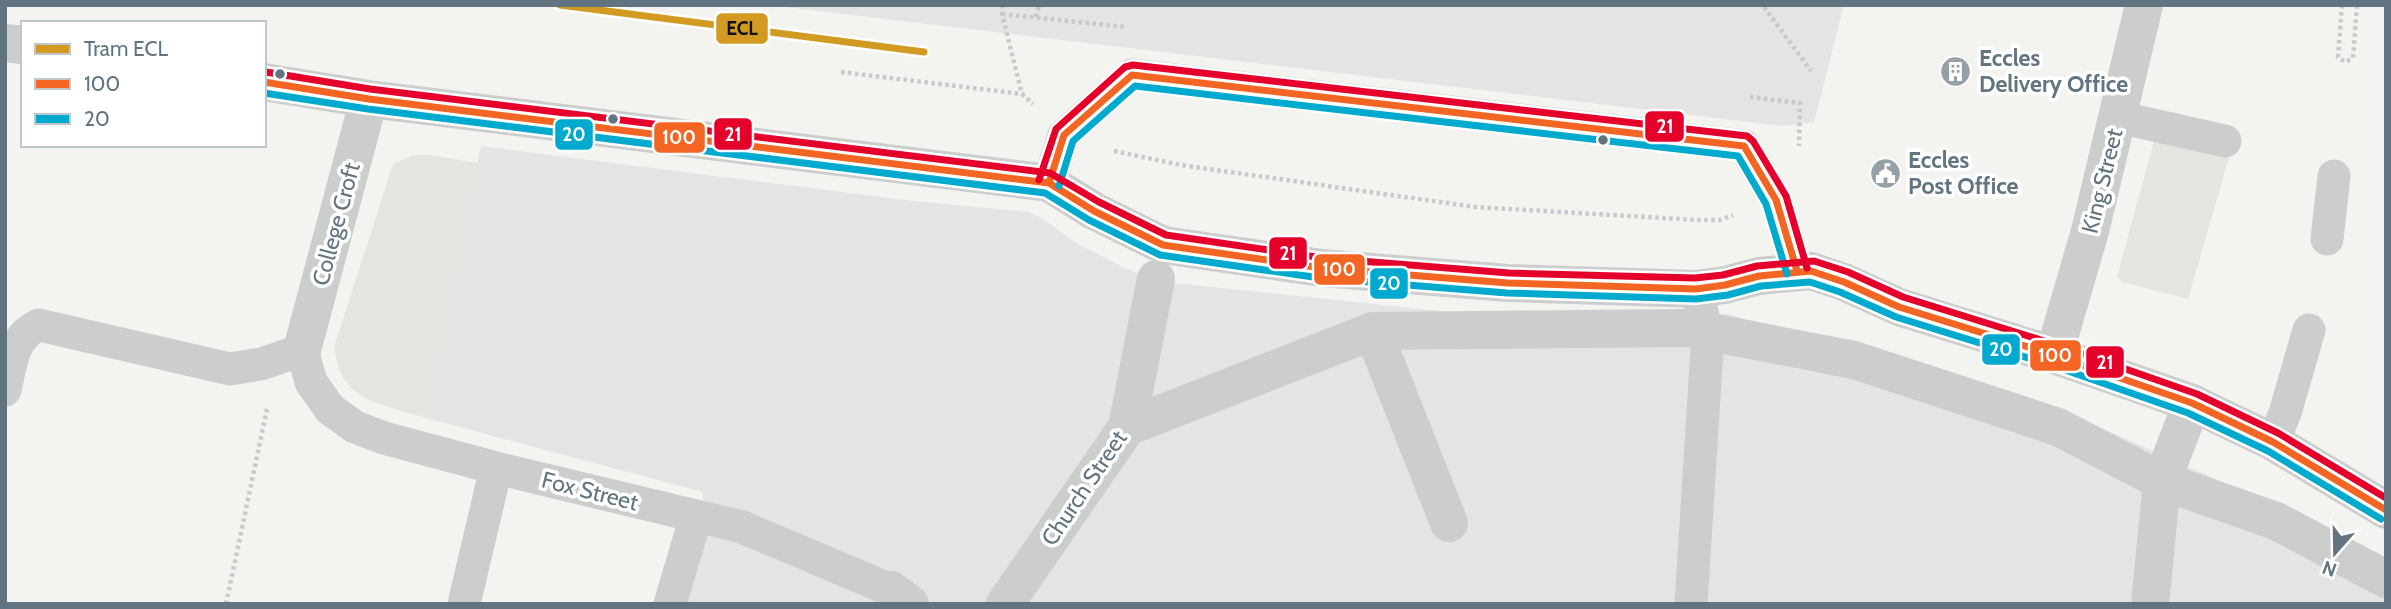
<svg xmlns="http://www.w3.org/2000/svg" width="2391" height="609" font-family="Cabin,sans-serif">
	<rect width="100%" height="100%" fill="#f3f3f0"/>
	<path fill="#e3e4e3" d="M 768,5 L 1844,5 L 1814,122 L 1783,126 Z
		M 481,146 L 904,200 L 1028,212 L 1042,218 L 1076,243 L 1125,268 L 1147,277 L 1174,283 L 1459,313 L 1671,316 L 1727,314 L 1912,365 L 2074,416 L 2183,464 L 2256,498 L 2386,570 L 2386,604 L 684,604 L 704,537 L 703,492 L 426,418 Z"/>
	<path fill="#e2e6de" d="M 2155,137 L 2230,154 L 2188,299 L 2122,282 L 2117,277 Z
		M 413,155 L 429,155 L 478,163 L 426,418 C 383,404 335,401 335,344 L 393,164 Z"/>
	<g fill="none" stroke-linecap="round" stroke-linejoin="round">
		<path stroke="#c8c9ca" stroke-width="4.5" stroke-dasharray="3.5 3.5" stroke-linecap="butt" d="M 1003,5 L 1002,14 L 1022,94
			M 2342,5 L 2338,57 L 2345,62 L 2353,58 L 2357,5
			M 1764,7 L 1811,71
			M 1002,14 L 1126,27
			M 1036,17 L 1039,5
			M 841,72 L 1022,94 L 1033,104
			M 1750,97 L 1800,103 L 1799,146
			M 1114,151 L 1181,165 L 1475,207 L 1697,220 L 1720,220 L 1733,215
			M 226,604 L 267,409"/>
		<path stroke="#cccdcd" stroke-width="33" d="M 2118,117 L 2225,141
			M 1049,183 L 1064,135 L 1132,75 L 1744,146 L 1776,200 L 1797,271
			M 2327,239 L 2334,176
			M 5,390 C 11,364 12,337 39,325 L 230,369 L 261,364 L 302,350 L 311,382 L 330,409 L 355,427 L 384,438 L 496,468 L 742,527 L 891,590
			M 2273,442 L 2285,413 L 2309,330
			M 464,604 L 496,468
			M 670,604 L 696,516
			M 1691,604 L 1707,349 L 1707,331 L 1696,289"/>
		<path stroke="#cccdcd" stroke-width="38" d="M 1373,331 L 1449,523
			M 1127,427 L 1373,331 L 1689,328 L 1854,360 L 2058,427 L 2162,481 L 2276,521 L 2386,579
			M 891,590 L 910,604
			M 1005,604 L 1127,427 L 1156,279
			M 2150,604 L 2162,481 L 2192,403"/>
		<path stroke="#cccdcd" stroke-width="38" d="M 5,43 L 23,45
			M 264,82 L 369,99 L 1049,183 L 1094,211 L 1163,245 L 1322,268 L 1508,283 L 1696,289 L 1725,285 L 1759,276 L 1811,271 L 1844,282 L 1899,307 L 2054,355 L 2192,403 L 2273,442 L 2386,510
			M 302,350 L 369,99
			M 2054,355 L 2090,231 L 2144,5"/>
		<defs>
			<path id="bus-1" d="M 264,82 L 369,99 L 1049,183 L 1094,211 L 1163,245 L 1322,268 L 1508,283 L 1696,289 L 1725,285 L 1759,276 L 1811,271 L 1844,282 L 1899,307 L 2054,355 L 2192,403 L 2273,442 L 2386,510
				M 1049,183 L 1064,135 L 1132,75 L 1744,146 L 1776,200 L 1797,271"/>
			<path id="bus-2" d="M 264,93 L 368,109 L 1045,193 L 1089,220 L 1160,255 L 1320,278 L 1507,293 L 1696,299 L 1728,295 L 1761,286 L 1810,282 L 1840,292 L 1896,317 L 2051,365 L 2188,413 L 2268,451 L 2381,519
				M 1059,186 L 1073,141 L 1135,86 L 1738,156 L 1766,204 L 1787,274"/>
			<path id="bus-3" d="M 266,72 L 370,89 L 1050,173 L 1099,202 L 1166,235 L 1323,258 L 1509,273 L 1695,278 L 1723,275 L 1757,266 L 1814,261 L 1848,272 L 1903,297 L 2057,345 L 2197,394 L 2278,433 L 2386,498
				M 1039,180 L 1056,129 L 1125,67 L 1133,65 L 1747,136 L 1753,141 L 1786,196 L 1807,268"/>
		</defs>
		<use href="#bus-1" stroke="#fff" stroke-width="12"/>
		<use href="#bus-2" stroke="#fff" stroke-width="12"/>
		<use href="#bus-3" stroke="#fff" stroke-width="12"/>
		<use href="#bus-1" stroke="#f26522" stroke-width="7"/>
		<use href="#bus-2" stroke="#00a9ce" stroke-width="7"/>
		<use href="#bus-3" stroke="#e4002b" stroke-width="7"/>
		<defs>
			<path id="tram-1" d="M 560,5 L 924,52"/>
		</defs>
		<use href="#tram-1" stroke="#fff" stroke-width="12"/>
		<use href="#tram-1" stroke="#d29a20" stroke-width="7"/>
	</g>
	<defs>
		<symbol id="building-disc" viewBox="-11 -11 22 22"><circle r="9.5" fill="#95a0a7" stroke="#fff"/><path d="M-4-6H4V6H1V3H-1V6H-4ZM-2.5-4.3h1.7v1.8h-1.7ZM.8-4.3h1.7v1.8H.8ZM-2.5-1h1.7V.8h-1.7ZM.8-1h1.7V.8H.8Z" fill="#fff"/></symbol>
		<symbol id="civic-disc" viewBox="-11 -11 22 22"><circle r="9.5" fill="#95a0a7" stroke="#fff"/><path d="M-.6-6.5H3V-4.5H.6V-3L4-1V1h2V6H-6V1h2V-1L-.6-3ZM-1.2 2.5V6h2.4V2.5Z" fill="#fff"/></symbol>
	</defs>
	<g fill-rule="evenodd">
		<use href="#building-disc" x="1938" y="54" width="35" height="35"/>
		<use href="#civic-disc" x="1868" y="156" width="35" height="35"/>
	</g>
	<g fill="#627480" stroke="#fff" stroke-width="2.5">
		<circle cx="280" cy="74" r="6"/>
		<circle cx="613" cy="119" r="6"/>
		<circle cx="1603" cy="140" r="6"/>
	</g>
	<g text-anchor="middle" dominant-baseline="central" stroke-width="7" stroke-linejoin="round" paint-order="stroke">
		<g font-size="23" font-weight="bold" fill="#627480" stroke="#fff" text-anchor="start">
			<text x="1979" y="58">Eccles<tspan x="1979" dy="26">Delivery Office</tspan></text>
			<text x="1908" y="160">Eccles<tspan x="1908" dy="26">Post Office</tspan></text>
		</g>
		<g font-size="23" fill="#627480" stroke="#fff">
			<text transform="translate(2102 181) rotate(-76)">King Street</text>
			<text transform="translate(336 224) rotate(-75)">College Croft</text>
			<text transform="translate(1084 488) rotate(-56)">Church Street</text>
			<text transform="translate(590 491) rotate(14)">Fox Street</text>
		</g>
	</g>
	<g stroke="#fff" stroke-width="2.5">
		<rect x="715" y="12" width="54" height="33" rx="7" fill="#d29a20"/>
		<rect x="1644" y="110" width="41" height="33" rx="7" fill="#e4002b"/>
		<rect x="713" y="117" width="40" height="34" rx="7" fill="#e4002b"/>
		<rect x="554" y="118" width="40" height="33" rx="7" fill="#00a9ce"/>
		<rect x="653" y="121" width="53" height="33" rx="7" fill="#f26522"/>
		<rect x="1268" y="236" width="40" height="34" rx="7" fill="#e4002b"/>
		<rect x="1313" y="253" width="53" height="33" rx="7" fill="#f26522"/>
		<rect x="1369" y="267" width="40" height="33" rx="7" fill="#00a9ce"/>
		<rect x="1981" y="333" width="40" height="33" rx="7" fill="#00a9ce"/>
		<rect x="2029" y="339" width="53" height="33" rx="7" fill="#f26522"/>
		<rect x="2085" y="345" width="40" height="34" rx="7" fill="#e4002b"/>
	</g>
	<g font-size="19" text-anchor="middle" font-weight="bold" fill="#fff">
		<text x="1665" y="133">21</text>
		<text x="733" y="141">21</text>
		<text x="574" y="141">20</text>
		<text x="679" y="144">100</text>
		<text x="1288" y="260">21</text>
		<text x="1339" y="276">100</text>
		<text x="1389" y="290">20</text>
		<text x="2001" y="356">20</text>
		<text x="2055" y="362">100</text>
		<text x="2105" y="369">21</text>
	</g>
	<g font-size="19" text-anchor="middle" font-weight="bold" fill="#111">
		<text x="742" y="35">ECL</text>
	</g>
	<rect width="2391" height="609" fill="none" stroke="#627480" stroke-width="14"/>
	<rect x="21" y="21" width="245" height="126" fill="#ffffff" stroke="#c0c7cc" stroke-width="2"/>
	<rect x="35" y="44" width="35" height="10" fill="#d29a20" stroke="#c0c7cc" stroke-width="2"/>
	<text x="84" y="56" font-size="21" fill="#627480">Tram ECL</text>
	<rect x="35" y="79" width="35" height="10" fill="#f26522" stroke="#c0c7cc" stroke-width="2"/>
	<text x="84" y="91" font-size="21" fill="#627480">100</text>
	<rect x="35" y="114" width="35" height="10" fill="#00a9ce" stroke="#c0c7cc" stroke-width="2"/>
	<text x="84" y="126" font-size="21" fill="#627480">20</text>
	<g transform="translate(2335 553) rotate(200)" stroke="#ffffff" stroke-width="5" paint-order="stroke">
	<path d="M0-5L12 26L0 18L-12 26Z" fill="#627480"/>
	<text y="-10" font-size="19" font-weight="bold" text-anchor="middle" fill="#627480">N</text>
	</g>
</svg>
